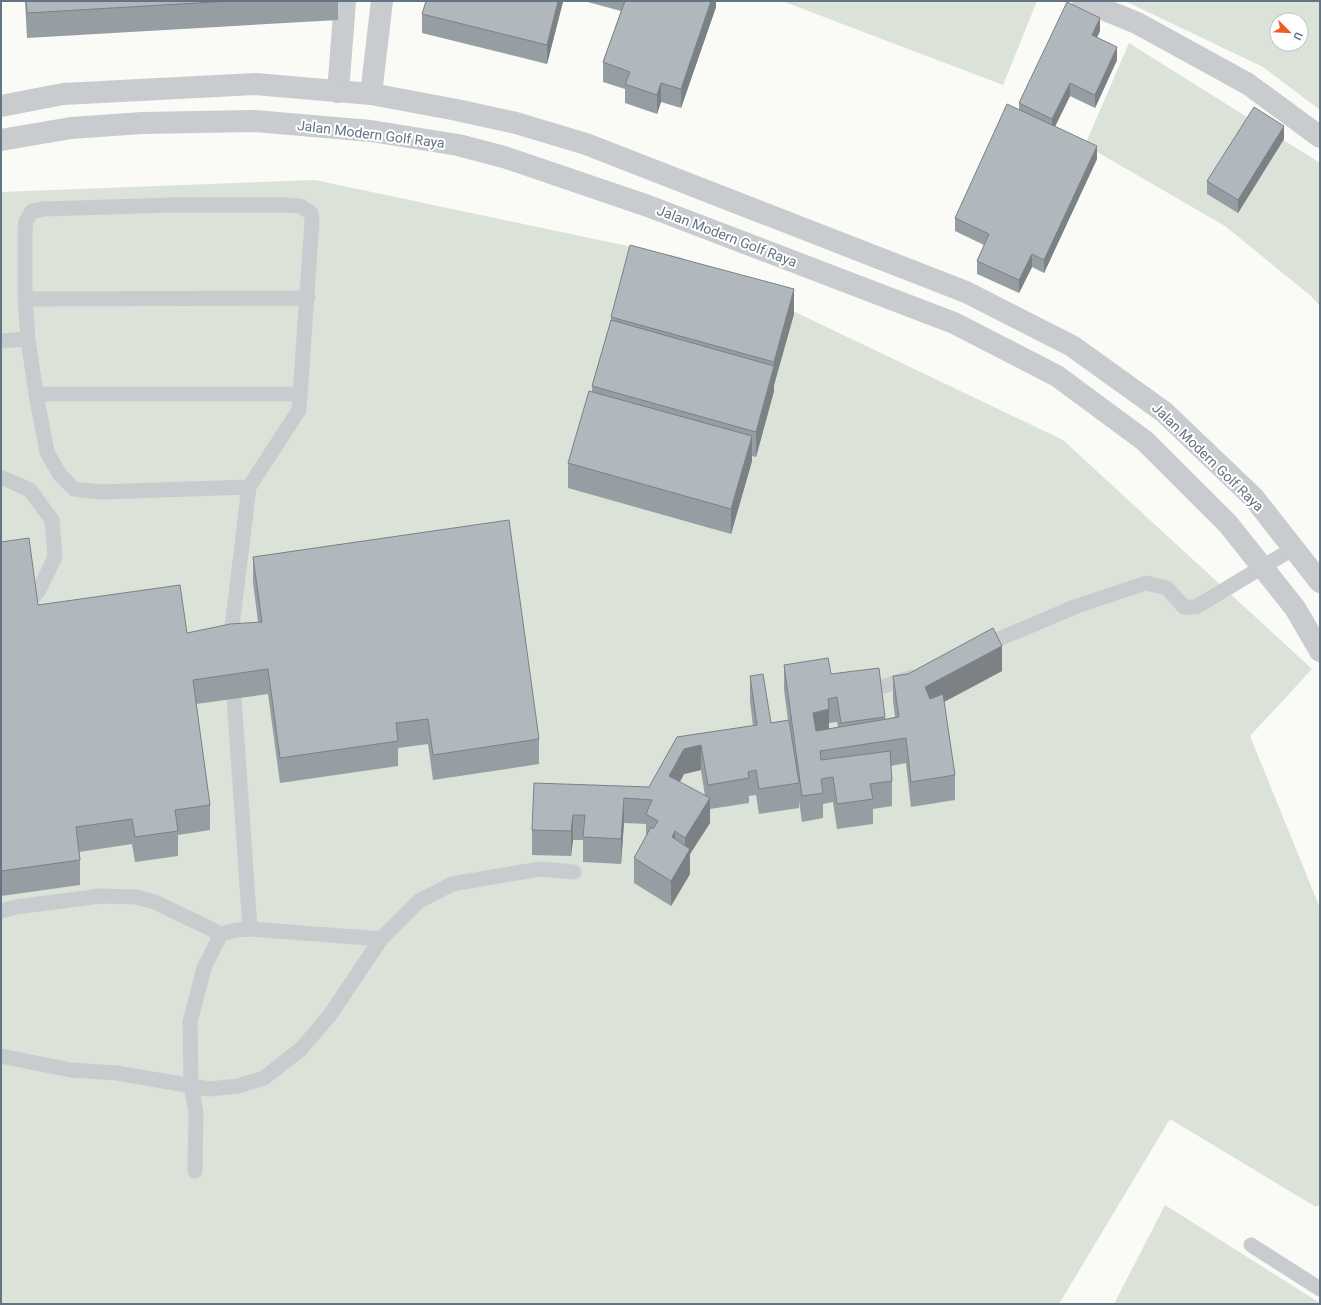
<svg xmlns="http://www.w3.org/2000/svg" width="1321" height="1305" font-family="Roboto,sans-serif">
	<rect width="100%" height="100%" fill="#fafaf7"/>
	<path fill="#dbe2d8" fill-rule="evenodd" d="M 782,1 L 1037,1 L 1003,85 Z
		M 1125,1 L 1320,1 L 1320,110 L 1263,67 ZM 1277,20 L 1301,20 L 1301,44 L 1277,44 Z
		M 1129,43 L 1320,163 L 1320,306 L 1311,296 L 1225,226 L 1085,145 Z
		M 315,180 L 680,257 L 1063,440 L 1312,669 L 1250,736 L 1320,908 L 1320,1205 L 1316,1207 L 1170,1119 L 1059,1304 L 1,1304 L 1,192 Z
		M 1165,1205 L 1320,1303 L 1320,1304 L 1114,1304 Z"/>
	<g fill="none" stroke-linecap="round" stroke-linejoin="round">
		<path stroke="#c8cccf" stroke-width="15" d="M 25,299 L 308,298
			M 28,339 L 25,299 L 25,232 L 26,221 L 32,211 L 44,209 L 173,205 L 287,205 L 300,206 L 311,213 L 312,221 L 299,410 L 249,487 L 230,644
			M 1,341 L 28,339 L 36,394 L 47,452 L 60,475 L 74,489 L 101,492 L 249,487
			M 36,394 L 300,394
			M 1,477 L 30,490 L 52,520 L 55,557 L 39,590 L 34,596
			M 980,647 L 1077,606 L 1146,583 L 1167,588 L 1184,607 L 1196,607 L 1294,548
			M 885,686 L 912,677
			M 234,697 L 250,929
			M 1,911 L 16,907 L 101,896 L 136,897 L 155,902 L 221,934
			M 1,1056 L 71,1070 L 117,1073 L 209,1089 L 238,1086 L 264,1078 L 301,1049 L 330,1015 L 381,939
			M 195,1171 L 196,1112 L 191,1086 L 190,1022 L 204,968 L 221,934 L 236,930 L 250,929 L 381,939 L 419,901 L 452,884 L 540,869 L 574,872
			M 1251,1245 L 1320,1289"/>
		<path stroke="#c8cccf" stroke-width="22" d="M 1083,1 L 1137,23 L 1248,84 L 1320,137
			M 338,92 L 345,1
			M 371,94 L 382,1"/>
		<path stroke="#c8cccf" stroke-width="22" d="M 1,106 L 63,94 L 255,84 L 371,94 L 457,110 L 516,123 L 586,144 L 966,292 L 1072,346 L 1164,412 L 1254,498 L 1320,582
			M 1,140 L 71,128 L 142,123 L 254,121 L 371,131 L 458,145 L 504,157 L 648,206 L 954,323 L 1057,376 L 1145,441 L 1228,524 L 1295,608 L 1320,651"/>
	</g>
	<path fill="#979ea3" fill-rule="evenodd" d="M 25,1 L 338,1 L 338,20 L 27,38 Z
		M 563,1 L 547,64 L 422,33 L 422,14 Z
		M 584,1 L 716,1 L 716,7 L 681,108 L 661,102 L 657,114 L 625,103 L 625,89 L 603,82 L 603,62 L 621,11 Z
		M 1100,31 L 1097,37 L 1117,60 L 1095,108 L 1070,96 L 1055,127 L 1097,159 L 1044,273 L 1032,267 L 1019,293 L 977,274 L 977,261 L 984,245 L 955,231 L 955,218 L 1019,110 L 1019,103 Z
		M 1284,139 L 1238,213 L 1207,194 L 1207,181 Z
		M 794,314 L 774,385 L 774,391 L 756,457 L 752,456 L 752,461 L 731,534 L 568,488 L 568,463 L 592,392 L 592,386 L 611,320 L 611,317 Z
		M 1,542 L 38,605 L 187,633 L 258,622 L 253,582 L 253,557 L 539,739 L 539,764 L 433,780 L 428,744 L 398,748 L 398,766 L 280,783 L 268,694 L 196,704 L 210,805 L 210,830 L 178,835 L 178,856 L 135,862 L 132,844 L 79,852 L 80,860 L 80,885 L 1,896 Z
		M 784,665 L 831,674 L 885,717 L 885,719 L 895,717 L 893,701 L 893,676 L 1002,671 L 944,702 L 955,775 L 955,800 L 911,807 L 906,763 L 891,766 L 892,781 L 892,806 L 873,809 L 873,824 L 837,829 L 833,802 L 823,804 L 823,818 L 802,822 L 799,801 L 799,808 L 759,814 L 756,795 L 749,796 L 749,803 L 710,809 L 710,823 L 690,854 L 690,874 L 671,906 L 634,883 L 634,858 L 646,836 L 646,824 L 624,823 L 621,864 L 583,862 L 583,840 L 573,840 L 571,856 L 532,855 L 532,830 L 649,787 L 677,737 L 753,726 L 750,701 L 750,676 L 771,723 L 788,720 L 784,690 ZM 837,722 L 838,727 L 829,729 L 829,723 ZM 701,770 L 705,796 L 680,782 L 684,774 Z"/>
	<path fill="#7b8185" d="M 558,1 L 563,1 L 563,2 L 547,64 L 547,45 Z
		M 711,1 L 716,1 L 716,7 L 681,108 L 681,89 Z
		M 1100,18 L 1100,31 L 1092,48 L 1092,35 Z
		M 1117,47 L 1117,60 L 1095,108 L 1095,95 Z
		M 661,83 L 661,102 L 657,114 L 657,95 Z
		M 1070,83 L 1070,96 L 1052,132 L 1052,119 Z
		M 1284,126 L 1284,139 L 1238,213 L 1238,200 Z
		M 1097,146 L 1097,159 L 1044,273 L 1044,260 Z
		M 1032,254 L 1032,267 L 1019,293 L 1019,280 Z
		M 794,289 L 794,314 L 774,385 L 774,391 L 756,457 L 756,432 L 774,367 L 774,362 Z
		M 752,436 L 752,461 L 731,534 L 731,509 Z
		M 1002,646 L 1002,671 L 925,712 L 925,687 Z
		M 829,709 L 829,734 L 813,738 L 813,713 Z
		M 701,745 L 701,770 L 684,774 L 669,801 L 669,776 L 684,749 Z
		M 624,798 L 624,823 L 621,864 L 621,839 Z
		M 710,798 L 710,823 L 690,854 L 690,874 L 671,906 L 671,881 L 685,858 L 685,838 Z
		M 573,815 L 573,840 L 571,856 L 571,831 Z
		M 675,831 L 675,856 L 672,837 Z"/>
	<path fill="#b0b8be" stroke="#7b8185" d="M 26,1 L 231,1 L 27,13 Z
		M 426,1 L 558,1 L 547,45 L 422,14 Z
		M 625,1 L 711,1 L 681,89 L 661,83 L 657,95 L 625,84 L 630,72 L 603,62 Z
		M 1067,2 L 1100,18 L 1092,35 L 1117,47 L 1095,95 L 1070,83 L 1052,119 L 1019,103 Z
		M 1007,104 L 1097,146 L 1044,260 L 1032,254 L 1019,280 L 977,261 L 989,234 L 955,218 Z
		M 1254,107 L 1284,126 L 1238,200 L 1207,181 Z
		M 630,245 L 794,289 L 774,362 L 611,317 Z
		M 611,320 L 774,366 L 756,432 L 592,386 Z
		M 589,391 L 752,436 L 731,509 L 568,463 Z
		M 509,520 L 539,739 L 433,755 L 428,719 L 396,723 L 398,741 L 280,758 L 268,669 L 193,680 L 210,805 L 175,810 L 178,831 L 135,837 L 132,819 L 76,827 L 80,860 L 1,871 L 1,542 L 29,538 L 38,605 L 180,585 L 187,633 L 230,624 L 262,622 L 253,557 Z
		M 993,628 L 1002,646 L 925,687 L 930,699 L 943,694 L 955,775 L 911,782 L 906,738 L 820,751 L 821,760 L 890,751 L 892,781 L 870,784 L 873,799 L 837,804 L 833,777 L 821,779 L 823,793 L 802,796 L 784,665 L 828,658 L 831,674 L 879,668 L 885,717 L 841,723 L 837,697 L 828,699 L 829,709 L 813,713 L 816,731 L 899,717 L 893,676 L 908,674 Z
		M 763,674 L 771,723 L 789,720 L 799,783 L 759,789 L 756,770 L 748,772 L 749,778 L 708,785 L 701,745 L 684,749 L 669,776 L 710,798 L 685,838 L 675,831 L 672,837 L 690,849 L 671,881 L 634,858 L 651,827 L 653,829 L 658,821 L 646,814 L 652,800 L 624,798 L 621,839 L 583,837 L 585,815 L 573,815 L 571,831 L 532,830 L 534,783 L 649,787 L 677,737 L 757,725 L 750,676 Z"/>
	<g text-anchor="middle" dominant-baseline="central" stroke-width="4" stroke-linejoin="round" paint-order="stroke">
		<g font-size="14" fill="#637484" stroke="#fff">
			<text transform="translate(371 134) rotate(7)">Jalan Modern Golf Raya</text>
			<text transform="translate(727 236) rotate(21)">Jalan Modern Golf Raya</text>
			<text transform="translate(1208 457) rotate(44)">Jalan Modern Golf Raya</text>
		</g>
	</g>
	<rect width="1321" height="1305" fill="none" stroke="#637484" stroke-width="4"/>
	<g transform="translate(1289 32) rotate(114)"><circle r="19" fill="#ffffff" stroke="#c1c7ce"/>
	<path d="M0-3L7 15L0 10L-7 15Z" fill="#ee5b23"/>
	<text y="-6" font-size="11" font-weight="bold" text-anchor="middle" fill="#637484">U</text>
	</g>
</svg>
